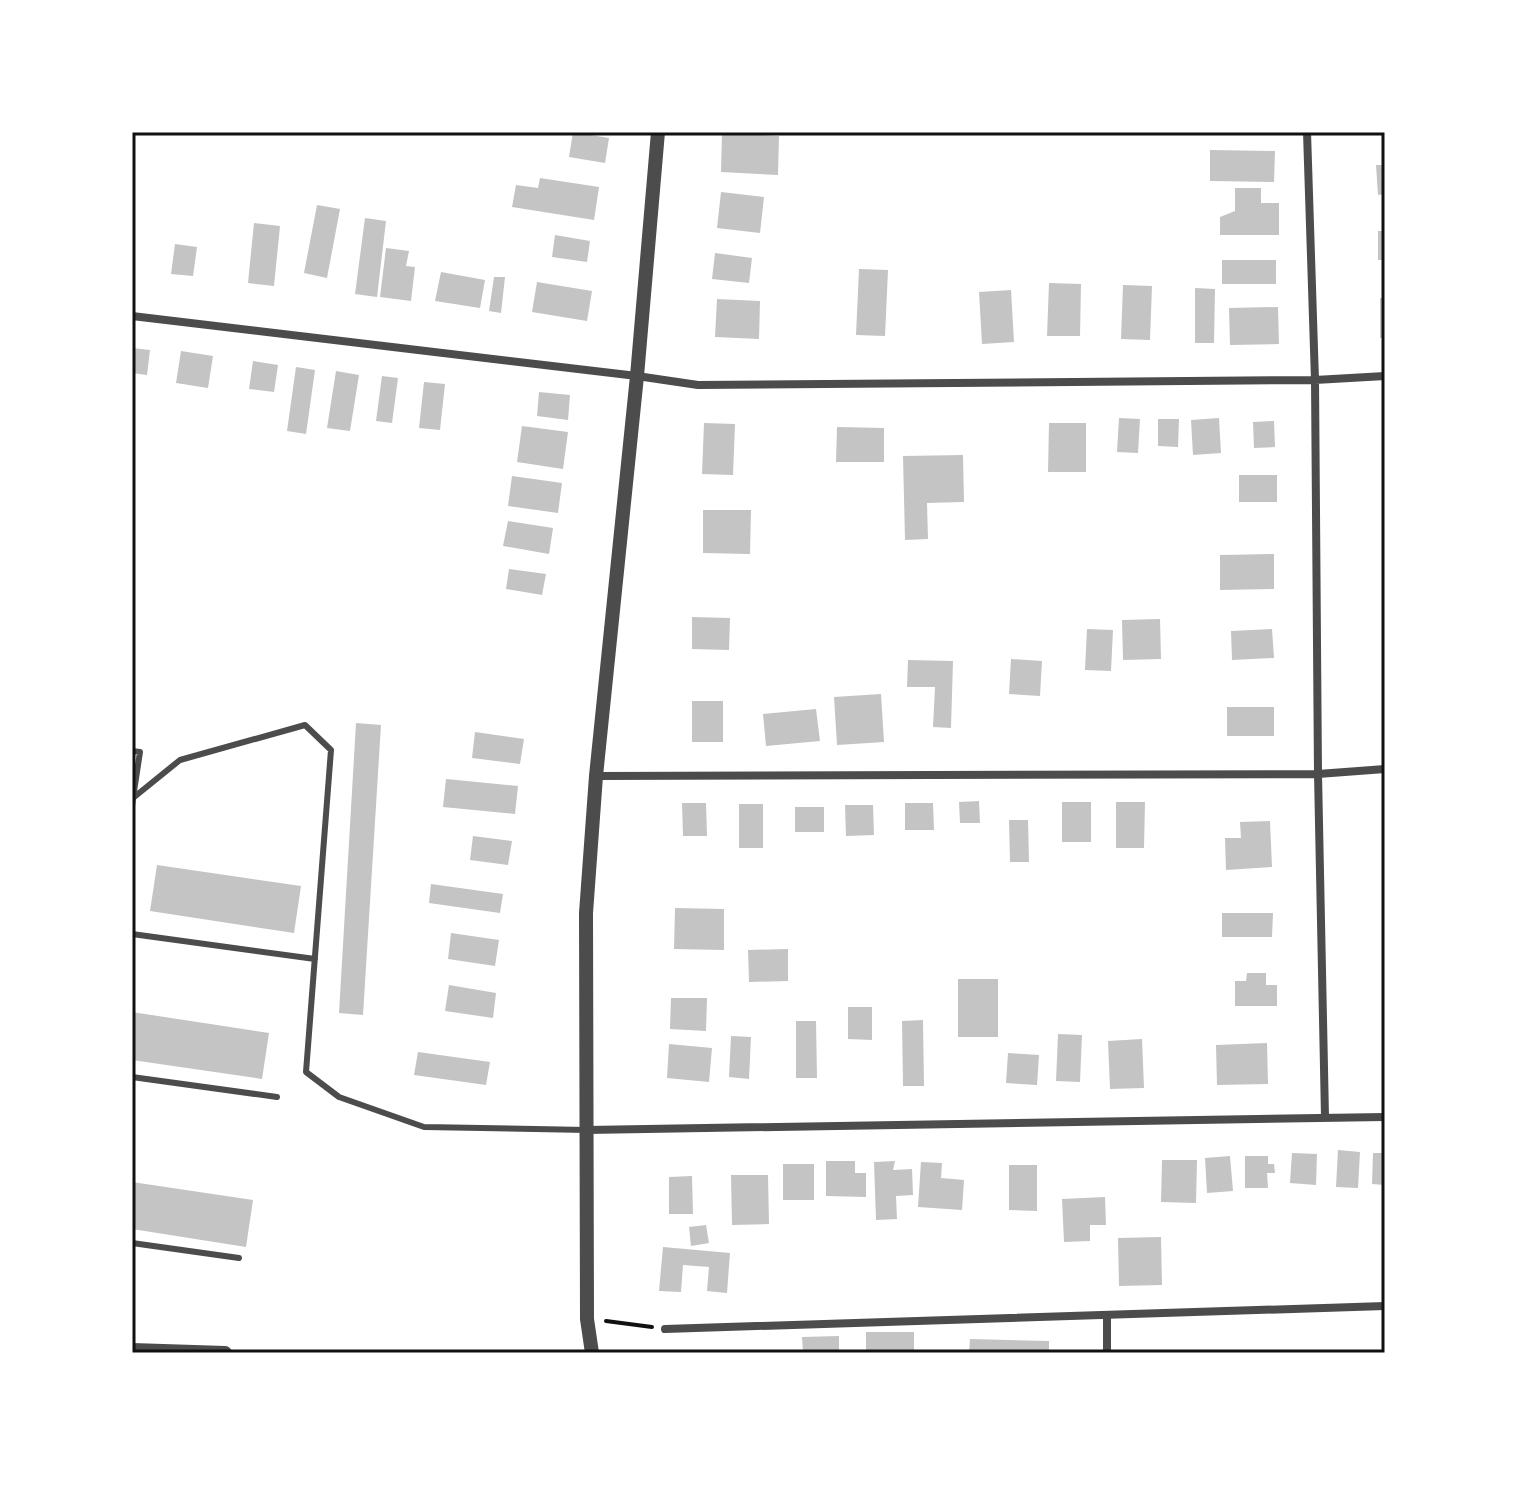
<svg xmlns="http://www.w3.org/2000/svg" width="1517" height="1485" font-family="'Sofia Sans Condensed',sans-serif">
	<rect width="100%" height="100%" fill="#fff"/>
	<path fill="#c4c4c4" d="M 573,132 L 609,138 L 605,163 L 569,157 Z
		M 722,133 L 779,136 L 778,175 L 721,172 Z
		M 1210,150 L 1275,151 L 1274,182 L 1210,181 Z
		M 1376,165 L 1385,165 L 1385,194 L 1378,195 Z
		M 540,178 L 599,187 L 594,220 L 512,207 L 516,185 L 538,188 Z
		M 1235,188 L 1261,188 L 1261,203 L 1279,203 L 1279,235 L 1220,235 L 1220,217 L 1235,211 Z
		M 721,192 L 764,197 L 760,233 L 717,228 Z
		M 317,205 L 340,209 L 327,278 L 304,273 Z
		M 365,218 L 386,221 L 377,297 L 355,294 Z
		M 254,223 L 280,226 L 274,286 L 248,283 Z
		M 1378,231 L 1385,231 L 1385,260 L 1378,260 Z
		M 555,235 L 590,241 L 587,262 L 552,257 Z
		M 175,244 L 197,247 L 193,276 L 171,274 Z
		M 386,248 L 409,251 L 406,266 L 415,267 L 411,301 L 380,297 Z
		M 715,253 L 752,258 L 749,283 L 712,279 Z
		M 1222,260 L 1276,260 L 1276,284 L 1222,284 Z
		M 859,269 L 888,270 L 885,336 L 856,335 Z
		M 441,272 L 485,280 L 480,308 L 435,301 Z
		M 494,277 L 505,277 L 501,313 L 489,311 Z
		M 537,282 L 592,291 L 587,321 L 532,312 Z
		M 1049,283 L 1081,284 L 1080,336 L 1047,336 Z
		M 1123,285 L 1152,286 L 1150,340 L 1121,339 Z
		M 1195,288 L 1215,289 L 1214,343 L 1195,343 Z
		M 1011,290 L 1014,342 L 982,344 L 979,292 Z
		M 1380,298 L 1385,298 L 1385,338 L 1380,338 Z
		M 717,299 L 760,301 L 759,339 L 715,337 Z
		M 1278,307 L 1279,344 L 1230,345 L 1229,308 Z
		M 132,348 L 150,350 L 147,375 L 132,373 Z
		M 181,351 L 213,356 L 208,388 L 176,383 Z
		M 253,361 L 278,365 L 274,392 L 249,389 Z
		M 296,367 L 315,370 L 306,434 L 287,431 Z
		M 336,371 L 359,375 L 350,431 L 327,428 Z
		M 382,376 L 398,378 L 392,423 L 376,421 Z
		M 424,382 L 445,384 L 440,430 L 419,428 Z
		M 539,392 L 570,395 L 568,420 L 537,416 Z
		M 1119,418 L 1140,419 L 1138,453 L 1117,452 Z
		M 1219,418 L 1221,453 L 1193,455 L 1191,420 Z
		M 1158,419 L 1179,419 L 1178,447 L 1158,446 Z
		M 1274,421 L 1275,447 L 1254,448 L 1253,422 Z
		M 704,423 L 735,424 L 733,475 L 702,474 Z
		M 1049,423 L 1086,423 L 1086,472 L 1048,472 Z
		M 522,426 L 568,432 L 563,469 L 517,462 Z
		M 837,427 L 884,428 L 884,462 L 836,462 Z
		M 963,455 L 964,502 L 927,503 L 928,539 L 905,540 L 903,456 Z
		M 1239,475 L 1277,475 L 1277,502 L 1239,502 Z
		M 512,476 L 562,483 L 558,513 L 508,506 Z
		M 703,510 L 751,510 L 750,554 L 703,553 Z
		M 508,521 L 553,528 L 549,554 L 503,546 Z
		M 1274,554 L 1274,589 L 1220,590 L 1220,555 Z
		M 509,569 L 546,574 L 542,595 L 506,589 Z
		M 692,617 L 730,618 L 729,650 L 692,649 Z
		M 1160,619 L 1161,659 L 1123,660 L 1122,620 Z
		M 1087,629 L 1113,630 L 1111,671 L 1085,670 Z
		M 1272,629 L 1274,658 L 1232,660 L 1231,631 Z
		M 1011,659 L 1042,661 L 1040,696 L 1009,694 Z
		M 908,660 L 953,661 L 951,728 L 933,727 L 935,687 L 907,687 Z
		M 881,694 L 884,742 L 837,745 L 834,697 Z
		M 692,701 L 723,701 L 723,742 L 692,742 Z
		M 1227,707 L 1274,707 L 1274,736 L 1227,736 Z
		M 816,709 L 820,741 L 766,746 L 763,714 Z
		M 356,723 L 381,725 L 363,1015 L 339,1013 Z
		M 475,732 L 524,739 L 520,764 L 472,758 Z
		M 446,779 L 518,786 L 515,814 L 443,807 Z
		M 979,801 L 980,823 L 960,823 L 959,802 Z
		M 1062,802 L 1091,802 L 1091,842 L 1062,842 Z
		M 1116,802 L 1145,802 L 1144,848 L 1116,848 Z
		M 682,803 L 706,803 L 707,836 L 683,836 Z
		M 905,803 L 933,803 L 934,830 L 905,830 Z
		M 739,804 L 763,804 L 763,848 L 739,848 Z
		M 845,805 L 873,805 L 874,835 L 846,836 Z
		M 795,807 L 824,807 L 824,832 L 795,832 Z
		M 1009,820 L 1028,820 L 1029,862 L 1010,862 Z
		M 1270,821 L 1272,867 L 1226,870 L 1225,838 L 1241,838 L 1240,822 Z
		M 473,836 L 512,841 L 508,865 L 470,860 Z
		M 157,865 L 301,886 L 294,933 L 150,911 Z
		M 431,884 L 503,894 L 500,913 L 429,903 Z
		M 675,908 L 724,909 L 724,950 L 674,949 Z
		M 1222,913 L 1273,913 L 1272,937 L 1222,937 Z
		M 451,933 L 499,940 L 495,966 L 448,959 Z
		M 788,949 L 788,981 L 749,982 L 748,950 Z
		M 1247,973 L 1266,973 L 1266,985 L 1277,985 L 1277,1006 L 1235,1006 L 1235,981 L 1246,981 Z
		M 958,979 L 998,979 L 998,1037 L 958,1037 Z
		M 449,985 L 496,993 L 493,1018 L 445,1011 Z
		M 671,998 L 707,998 L 706,1031 L 670,1029 Z
		M 848,1007 L 872,1007 L 872,1040 L 848,1039 Z
		M 132,1012 L 269,1033 L 262,1079 L 132,1060 Z
		M 923,1020 L 924,1086 L 903,1086 L 902,1021 Z
		M 796,1021 L 816,1021 L 817,1078 L 796,1078 Z
		M 1058,1034 L 1082,1035 L 1080,1082 L 1056,1081 Z
		M 731,1036 L 751,1037 L 749,1079 L 729,1077 Z
		M 1142,1039 L 1144,1088 L 1110,1089 L 1108,1041 Z
		M 1267,1043 L 1268,1084 L 1217,1085 L 1216,1045 Z
		M 669,1044 L 712,1048 L 709,1082 L 667,1078 Z
		M 418,1052 L 490,1062 L 486,1085 L 414,1075 Z
		M 1008,1053 L 1039,1055 L 1037,1085 L 1006,1083 Z
		M 1338,1150 L 1360,1152 L 1358,1188 L 1336,1187 Z
		M 1292,1153 L 1317,1154 L 1316,1185 L 1290,1183 Z
		M 1373,1153 L 1385,1153 L 1385,1185 L 1372,1184 Z
		M 1230,1156 L 1233,1191 L 1207,1193 L 1205,1158 Z
		M 1245,1156 L 1268,1156 L 1268,1164 L 1274,1164 L 1275,1173 L 1267,1173 L 1268,1188 L 1245,1188 Z
		M 1162,1160 L 1197,1160 L 1196,1203 L 1161,1202 Z
		M 826,1161 L 855,1161 L 855,1173 L 866,1173 L 866,1197 L 826,1196 Z
		M 895,1161 L 893,1170 L 912,1169 L 913,1195 L 896,1196 L 897,1219 L 876,1220 L 874,1162 Z
		M 921,1162 L 942,1163 L 941,1178 L 964,1180 L 962,1210 L 918,1207 Z
		M 783,1164 L 814,1164 L 814,1200 L 783,1200 Z
		M 1009,1165 L 1037,1165 L 1037,1211 L 1009,1210 Z
		M 731,1175 L 768,1175 L 769,1224 L 732,1225 Z
		M 692,1176 L 693,1214 L 669,1214 L 669,1177 Z
		M 132,1182 L 253,1200 L 246,1247 L 132,1229 Z
		M 1105,1197 L 1106,1225 L 1090,1225 L 1090,1241 L 1064,1242 L 1062,1199 Z
		M 706,1225 L 709,1243 L 691,1246 L 689,1227 Z
		M 1161,1237 L 1162,1285 L 1119,1286 L 1118,1238 Z
		M 663,1247 L 730,1253 L 727,1293 L 707,1291 L 709,1267 L 683,1265 L 681,1292 L 659,1291 Z
		M 866,1332 L 914,1332 L 914,1353 L 866,1353 Z
		M 839,1336 L 839,1353 L 803,1353 L 802,1337 Z
		M 970,1339 L 1049,1341 L 1049,1353 L 969,1353 Z"/>
	<g fill="none" stroke-linecap="round" stroke-linejoin="round">
		<path stroke="#111" stroke-width="4" d="M 606,1321 L 652,1327"/>
		<path stroke="#4c4c4c" stroke-width="6" d="M 132,751 L 140,752 L 133,798
			M 132,806 L 133,798 L 180,760 L 305,725 L 331,750 L 306,1072 L 339,1097 L 424,1127 L 587,1130
			M 132,934 L 315,959
			M 132,1077 L 277,1097
			M 132,1243 L 239,1258"/>
		<path stroke="#4c4c4c" stroke-width="8" d="M 1307,132 L 1315,380 L 1318,774 L 1325,1117
			M 132,316 L 637,376 L 698,385 L 1315,380 L 1385,376
			M 596,776 L 1318,774 L 1385,769
			M 587,1130 L 1385,1117
			M 1107,1315 L 1107,1353
			M 665,1329 L 1385,1306"/>
		<path stroke="#4c4c4c" stroke-width="14" d="M 132,1350 L 225,1353
			M 592,1353 L 587,1319 L 586,913 L 596,776 L 637,376 L 658,132"/>
	</g>
	<rect width="1517" height="1485" fill="none" stroke="#ffffff" stroke-width="268"/>
	<rect x="134" y="134" width="1249" height="1217" fill="none" stroke="#111" stroke-width="3"/>
</svg>
